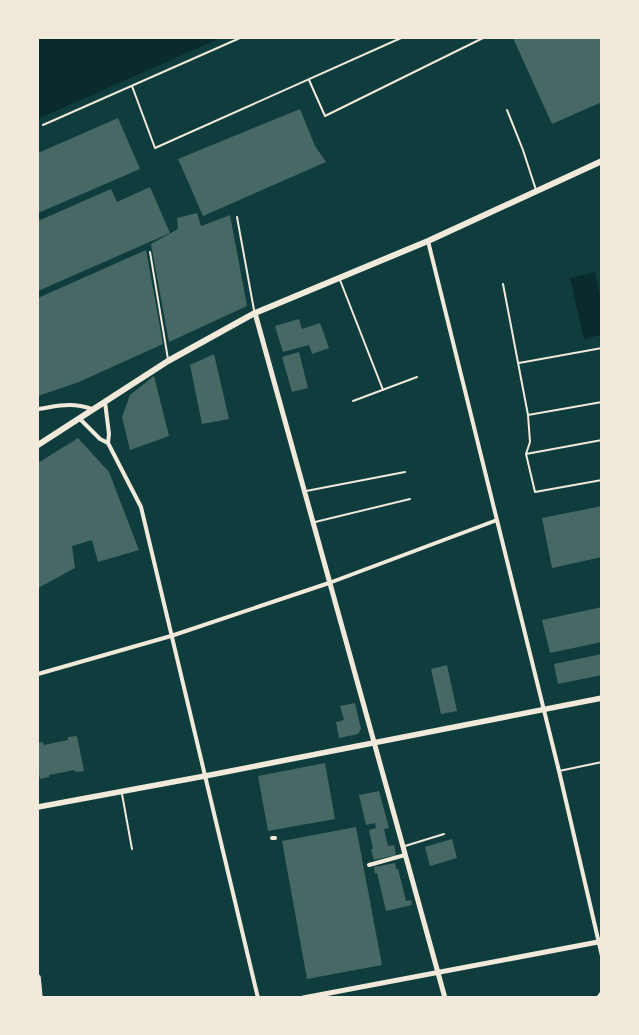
<svg xmlns="http://www.w3.org/2000/svg" width="639" height="1035" font-family="Lora,serif">
	<rect width="100%" height="100%" fill="#0f3d3e"/>
	<path fill="#0a2a2b" d="M 38,38 L 220,38 L 38,119 Z
		M 595,272 L 601,301 L 601,335 L 584,339 L 570,278 Z"/>
	<path fill="#486865" d="M 513,38 L 602,38 L 602,102 L 552,124 Z
		M 300,109 L 315,146 L 326,162 L 203,216 L 178,159 Z
		M 118,118 L 140,169 L 38,213 L 38,153 Z
		M 150,187 L 170,233 L 38,291 L 38,221 L 111,189 L 117,202 Z
		M 197,213 L 201,226 L 230,215 L 247,306 L 169,342 L 151,244 L 178,229 L 177,218 Z
		M 146,250 L 163,344 L 79,382 L 38,396 L 38,298 Z
		M 299,319 L 302,329 L 320,323 L 329,348 L 312,354 L 309,345 L 283,352 L 275,326 Z
		M 299,352 L 308,388 L 292,392 L 282,357 Z
		M 214,354 L 229,419 L 202,424 L 190,365 Z
		M 154,376 L 169,436 L 130,450 L 122,417 L 130,395 Z
		M 78,438 L 109,472 L 139,550 L 98,562 L 92,540 L 72,546 L 75,568 L 38,588 L 38,463 Z
		M 602,506 L 602,557 L 552,568 L 542,518 Z
		M 602,607 L 602,642 L 550,653 L 542,620 Z
		M 602,654 L 602,675 L 558,684 L 554,664 Z
		M 447,665 L 457,711 L 441,714 L 431,669 Z
		M 355,703 L 361,729 L 358,734 L 339,738 L 336,722 L 344,720 L 340,706 Z
		M 77,736 L 84,771 L 75,772 L 75,770 L 49,775 L 49,777 L 40,779 L 38,768 L 38,743 L 43,742 L 44,745 L 68,740 L 68,737 Z
		M 325,763 L 335,819 L 268,831 L 258,776 Z
		M 379,791 L 389,828 L 384,829 L 388,846 L 394,845 L 396,855 L 374,860 L 371,849 L 373,849 L 369,830 L 376,828 L 375,823 L 366,825 L 359,795 Z
		M 356,827 L 382,965 L 307,979 L 282,841 Z
		M 452,839 L 457,858 L 430,866 L 425,847 Z
		M 395,863 L 396,869 L 398,869 L 406,901 L 411,900 L 412,905 L 386,911 L 377,873 L 375,874 L 374,867 Z"/>
	<g fill="none" stroke-linecap="round" stroke-linejoin="round">
		<path stroke="#f1e9da" stroke-width="2" d="M 309,80 L 325,116 L 483,38
			M 132,86 L 155,148 L 401,38
			M 507,110 L 523,150 L 536,190
			M 43,125 L 240,38
			M 237,217 L 254,310
			M 150,252 L 168,359
			M 340,280 L 383,390
			M 503,284 L 528,415
			M 519,363 L 602,348
			M 353,401 L 417,377
			M 602,440 L 526,454 L 535,492 L 602,480
			M 526,454 L 530,442 L 528,415 L 602,402
			M 306,491 L 405,472
			M 315,522 L 410,499
			M 559,771 L 602,762
			M 122,794 L 132,849
			M 405,846 L 444,834"/>
		<path stroke="#f1e9da" stroke-width="4" d="M 428,241 L 559,771 L 602,956
			M 105,402 L 109,434 L 108,443 L 141,507 L 258,998
			M 38,409 C 59,406 71,402 92,409
			M 79,418 L 100,439 L 108,443
			M 38,674 L 171,636 L 329,583 L 497,520
			M 272,838 L 275,838
			M 369,865 L 405,855"/>
		<path stroke="#f1e9da" stroke-width="5" d="M 255,313 L 445,998
			M 303,998 L 598,942 L 602,944"/>
		<path stroke="#f1e9da" stroke-width="5.5" d="M 38,807 L 205,776 L 602,698
			M 38,977 L 40,998
			M 599,998 L 602,994"/>
		<path stroke="#f1e9da" stroke-width="6" d="M 38,445 L 168,361 L 255,313 L 428,241 L 602,161"/>
	</g>
	<rect width="639" height="1035" fill="none" stroke="#f1e9da" stroke-width="78"/>
</svg>
